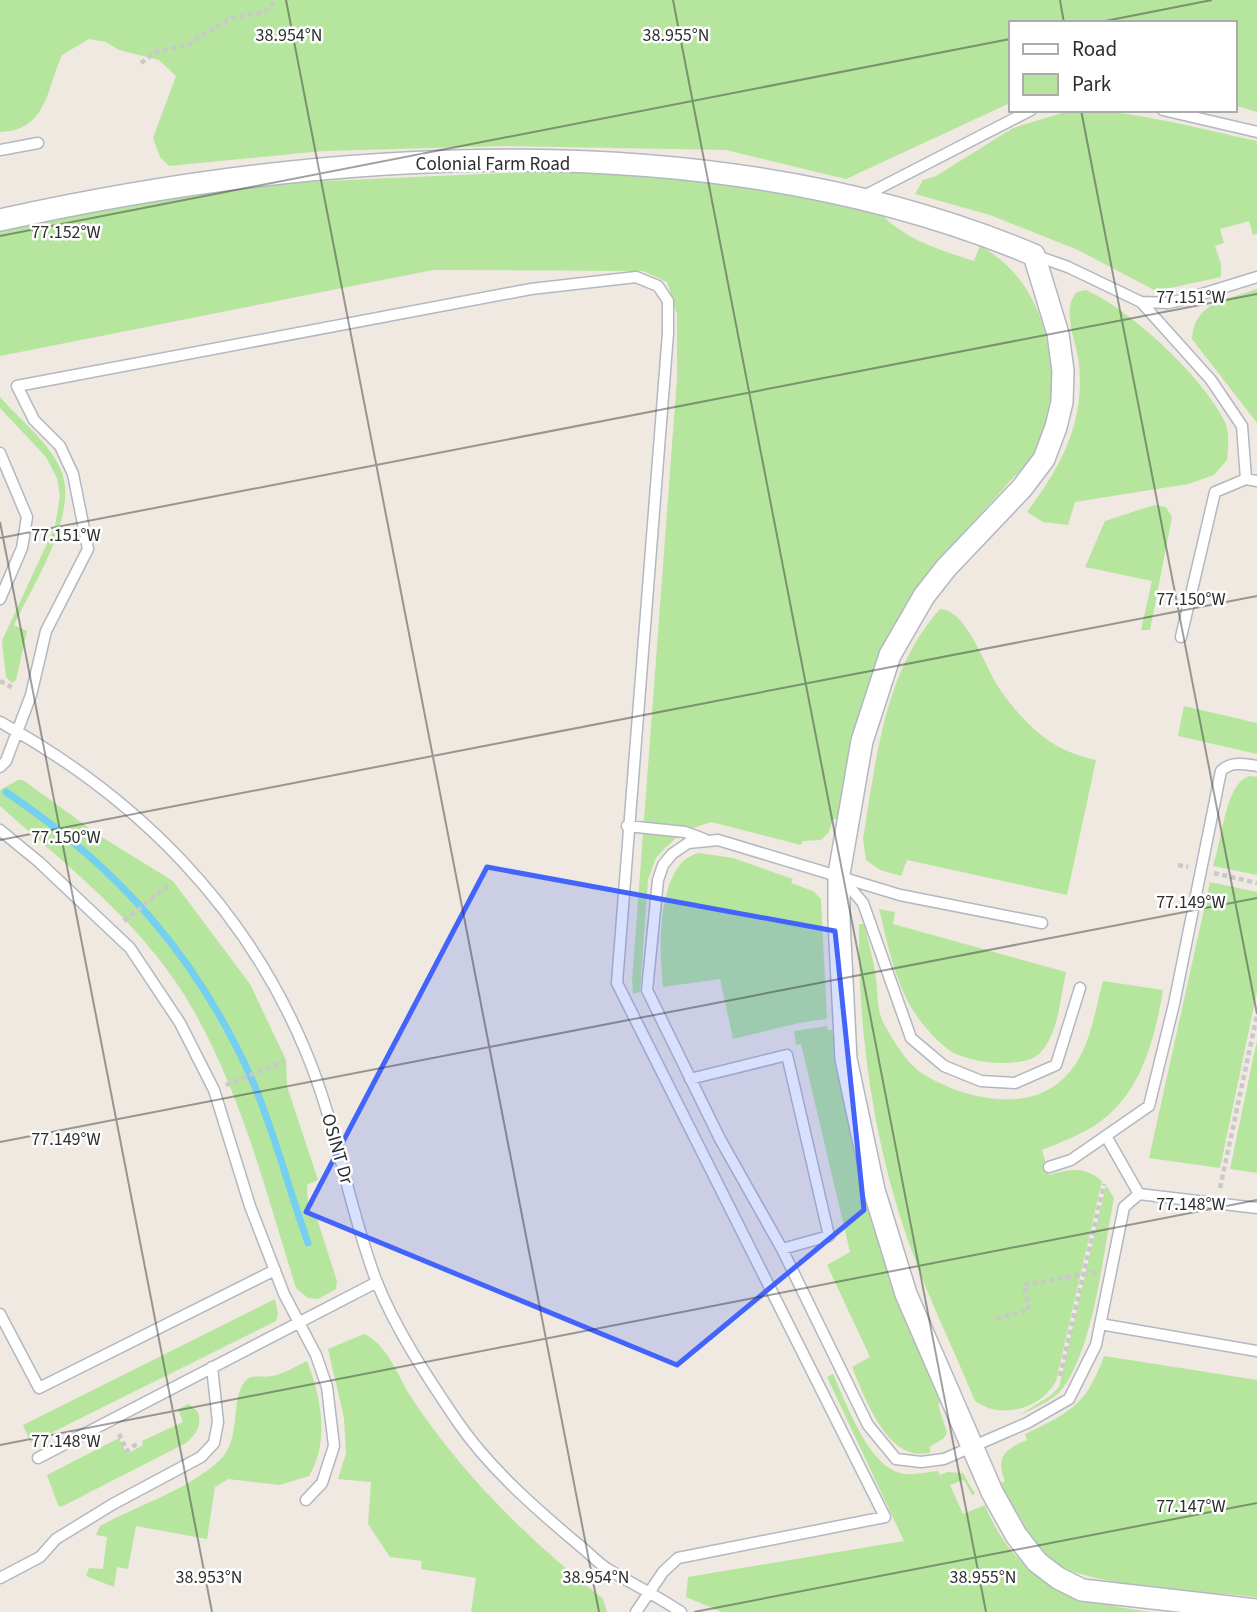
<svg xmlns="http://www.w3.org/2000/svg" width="1257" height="1612" font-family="'Source Sans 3',sans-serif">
	<rect width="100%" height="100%" fill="#efe9e1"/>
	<path fill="#b6e59e" d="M 0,0 L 1257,0 L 1257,112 L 1234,105 L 1234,23 L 1010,23 L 1010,103 L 846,179 L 726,150 L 504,146 L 324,151 L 169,166 L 160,157 L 153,138 L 176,76 L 159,60 L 119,50 L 106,42 L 89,39 L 62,55 C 47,88 47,131 0,132 Z
		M 1072,110 C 1135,110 1195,128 1257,141 L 1257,234 L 1253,235 L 1249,221 L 1220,229 L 1224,243 L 1215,246 L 1221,264 L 1221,277 L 1156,291 L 1078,250 L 990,215 L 915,194 L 923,180 L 936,176 L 1013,128 Z
		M 571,170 L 708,178 L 879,212 C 905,240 938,249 974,261 L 980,246 C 1012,263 1032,291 1043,326 C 1055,367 1057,417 1033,455 C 1026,466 1014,476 1005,487 C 972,525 934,560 907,604 C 866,671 852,744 837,819 L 833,819 L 829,832 L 821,840 L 803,841 L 801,845 L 711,822 L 684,831 L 664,849 L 656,858 L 648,880 L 640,992 L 633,994 L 632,981 L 677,378 L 677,314 L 667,282 L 643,271 L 433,270 L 0,356 L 0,230 L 88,212 L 281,183 Z
		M 1257,289 L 1257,423 L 1192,339 C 1194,302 1227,300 1257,289 Z
		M 1086,290 C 1131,310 1204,378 1225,422 C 1230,434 1228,448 1227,460 L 1214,475 L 1188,484 L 1075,502 L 1068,525 L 1043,522 L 1027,512 C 1061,467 1085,423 1079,364 C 1077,342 1060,310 1077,292 Z
		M 0,397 C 20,420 47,440 60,468 C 81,511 33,585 14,625 L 27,631 L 16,680 L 12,683 L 6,677 L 2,641 L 55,526 L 60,496 L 57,478 L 46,457 L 0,408 Z
		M 1154,505 L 1166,507 L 1172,517 L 1150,630 L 1141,630 L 1152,581 L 1085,567 L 1105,521 Z
		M 940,609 C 967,610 985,667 999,688 C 1009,703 1021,717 1034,729 C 1052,746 1073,755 1096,760 L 1067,895 L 907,860 L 901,876 L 880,870 L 866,860 L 863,839 C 876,760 884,671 940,609 Z
		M 1184,706 L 1257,723 L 1257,754 L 1178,736 Z
		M 1250,776 L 1257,777 L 1257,875 L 1213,866 C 1222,842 1225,782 1250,776 Z
		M 18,780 L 23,780 L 100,836 L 173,881 L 250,984 L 286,1060 L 287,1086 L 318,1180 L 307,1185 L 308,1208 L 316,1216 L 337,1281 L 336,1289 L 318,1299 L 308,1298 L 296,1288 C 265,1189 239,1084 185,996 C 139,921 64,863 0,806 L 0,790 Z
		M 699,853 L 733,858 L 793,879 L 791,883 L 813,891 L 821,899 L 827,1019 C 795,1022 766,1032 733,1039 L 720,979 L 663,987 C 659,952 656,862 699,853 Z
		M 1210,882 L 1257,892 L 1257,992 L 1220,1168 L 1149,1158 Z
		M 879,909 L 895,912 L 893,924 L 1066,972 C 1060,998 1059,1033 1040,1053 C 1023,1070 967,1063 949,1050 C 939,1043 926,1029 919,1019 C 896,988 888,945 879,909 Z
		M 859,924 L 864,924 C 868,940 872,955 875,971 C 878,987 876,1010 884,1024 C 893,1040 907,1064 923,1074 C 961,1098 1027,1114 1063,1079 C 1090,1054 1094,1014 1103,981 L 1163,990 C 1155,1037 1142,1091 1101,1121 C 1084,1134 1061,1142 1042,1150 L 1049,1175 C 1070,1169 1084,1166 1102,1181 L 1056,1381 C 1041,1409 1001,1420 975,1401 C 955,1352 931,1304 913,1254 C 874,1148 858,1036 859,924 Z
		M 827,1026 L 828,1030 L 832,1030 L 863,1196 L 942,1402 L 938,1404 L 947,1433 L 943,1439 L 929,1447 L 931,1452 C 889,1466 864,1396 852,1367 L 870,1357 L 827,1265 L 850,1252 L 801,1044 L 796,1045 L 794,1031 Z
		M 1257,1040 L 1257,1173 L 1230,1169 Z
		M 1106,1185 L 1114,1198 C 1103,1253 1095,1343 1063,1388 C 1053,1401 1032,1409 1018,1416 L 1050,1396 L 1059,1387 Z
		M 275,1299 L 278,1314 L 276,1321 L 31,1443 L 23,1425 Z
		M 364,1334 C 387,1344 398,1376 411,1397 C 463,1476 529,1540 603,1599 L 607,1612 L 471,1612 L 476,1578 L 421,1569 L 422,1561 L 390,1557 L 368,1524 L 371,1482 L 338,1479 L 346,1453 L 344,1418 L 328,1349 Z
		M 1104,1356 L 1257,1380 L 1257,1597 C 1210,1592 1091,1587 1055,1563 C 1029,1545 1015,1511 1001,1483 L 1005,1481 C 995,1457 1005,1449 1027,1440 L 1025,1434 C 1070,1413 1087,1404 1104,1356 Z
		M 307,1361 C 321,1397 330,1441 309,1476 L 279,1485 L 228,1479 L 215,1487 L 207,1539 L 136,1526 L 128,1569 L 117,1567 L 114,1587 L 86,1576 L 89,1568 L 103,1569 L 107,1537 L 96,1535 L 100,1526 C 138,1505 186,1491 219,1461 C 243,1439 229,1398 246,1380 C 252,1374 264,1378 272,1376 C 284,1374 296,1366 307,1361 Z
		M 833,1374 C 846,1402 869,1470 905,1474 C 915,1475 927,1472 938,1471 L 940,1475 L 947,1472 L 963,1473 L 975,1494 L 972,1495 L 964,1480 L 950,1485 L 963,1514 L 985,1505 C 1015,1581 1076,1603 1151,1612 L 722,1612 L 686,1597 L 688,1577 L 904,1541 L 827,1377 Z
		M 189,1404 L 198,1412 C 202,1426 196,1434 186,1443 L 61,1507 L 58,1505 L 47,1475 L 119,1438 L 127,1454 L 143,1445 L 142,1441 L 183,1422 L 178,1409 Z"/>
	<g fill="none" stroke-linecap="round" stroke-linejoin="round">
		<path stroke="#75cff0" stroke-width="7" d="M 6,792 C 119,868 198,957 253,1082 C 275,1134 289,1190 308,1243"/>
		<defs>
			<path id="service" d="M 1163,110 L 1257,132
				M 0,150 L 38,143
				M 860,198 L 1031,110
				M 1034,255 L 1068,267 L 1141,302 L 1168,303 L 1186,299 L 1257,277
				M 1141,302 L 1211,380 L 1242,426 L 1246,479
				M 0,453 L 27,517 L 22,548 L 0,599
				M 1181,637 L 1215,492 L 1246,479 L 1257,481
				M 0,722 C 137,797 246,907 306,1052 C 337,1126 348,1206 376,1280 C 395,1329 428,1378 457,1421 C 489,1468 536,1509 579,1545 C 588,1552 596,1561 606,1568 C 630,1583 656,1595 681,1612
				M 0,767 L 6,761 L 31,695 L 46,631 L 88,549 L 73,474 L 60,446 L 34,420 L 17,386 L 531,289 L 636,277 L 658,286 L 668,301 L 668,333 L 617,983 L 885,1517 L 678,1558 L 663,1572 L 636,1612
				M 627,826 L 685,832 L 704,839
				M 0,830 L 39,862 L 130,948 L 180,1023 L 214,1090 L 250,1206 L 284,1294 L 316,1355 L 327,1387 L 334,1446 L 322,1483 L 306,1500
				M 841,877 L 863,903 L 911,1038 L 944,1066 L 981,1081 L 1015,1083 L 1056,1065 L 1080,988
				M 1042,923 L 900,895 L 718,840 L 688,843 L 672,854 L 663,865 L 658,880 L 647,990 L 720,1139 L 782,1249 L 868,1425 L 896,1459 L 921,1462 L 944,1459 L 1027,1423 L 1069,1399 L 1096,1345 L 1124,1207 L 1139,1194 L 1257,1208
				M 690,1079 L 787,1055 L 829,1236 L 782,1249
				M 1106,1136 L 1139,1194
				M 1049,1167 L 1071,1160 L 1149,1106 L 1174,1004 L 1221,771 C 1231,761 1243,764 1257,766
				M 0,1314 L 39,1388 L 275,1270
				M 1100,1324 L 1257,1351
				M 38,1458 L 377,1282
				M 0,1578 L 40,1557 L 56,1539 L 113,1504 L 201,1457 L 214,1443 L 218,1422 L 212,1367"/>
			<path id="minor" d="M 0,220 C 329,147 718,122 1034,255 L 1058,334 L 1063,371 L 1062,402 L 1056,427 L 1044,459 L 1022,488 L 946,568 L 924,596 L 890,655 L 862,741 L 839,874 L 839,921 L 846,1059 L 874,1190 L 906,1294 L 992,1492 L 1016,1535 L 1037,1562 L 1058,1578 L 1082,1590 L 1257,1610"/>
		</defs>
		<use href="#service" stroke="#b4b7c1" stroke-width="13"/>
		<use href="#minor" stroke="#b4b7c1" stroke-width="24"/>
		<path stroke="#c9c9c9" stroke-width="4.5" stroke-dasharray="5 3.5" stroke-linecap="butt" d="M 141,63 L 156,52 L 187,45 L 231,18 L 265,12 L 276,0
			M 0,681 L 15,689
			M 1178,865 L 1188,867
			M 1214,873 L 1257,883
			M 124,921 L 170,884
			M 226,1085 L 284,1061
			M 1220,1188 L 1257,1015
			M 996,1318 L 1029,1310 L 1024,1285 L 1096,1272
			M 1060,1376 L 1104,1184
			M 119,1434 L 127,1451 L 139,1442"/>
		<use href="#service" stroke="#fff" stroke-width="10"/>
		<use href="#minor" stroke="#fff" stroke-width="21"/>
	</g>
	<path fill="#4264fb" fill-opacity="0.2" stroke="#4264fb" stroke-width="5" stroke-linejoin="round" d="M 487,867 L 835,931 L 864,1210 L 677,1365 L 306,1212 Z"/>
	<path fill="none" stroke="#2e2e2e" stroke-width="2" stroke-opacity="0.45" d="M 286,0 L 599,1612M 673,0 L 986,1612M 1060,0 L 1064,23M 1095,23 L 1212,0M 1081,110 L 1257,1014M 0,236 L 1010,39M 0,522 L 212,1612M 0,538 L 1257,294M 0,840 L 1257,596M 0,1142 L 1257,898M 0,1445 L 1257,1200M 694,1612 L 1257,1503"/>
	<g text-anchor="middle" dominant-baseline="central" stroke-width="5" stroke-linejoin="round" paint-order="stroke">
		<g font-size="19" fill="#2e2e2e" stroke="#fff">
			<text x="493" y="164">Colonial Farm Road</text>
			<text transform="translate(337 1149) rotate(74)">OSINT Dr</text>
		</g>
	</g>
	<g font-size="18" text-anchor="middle" fill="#2e2e2e" stroke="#fff" stroke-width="5" stroke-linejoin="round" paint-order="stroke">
		<text x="289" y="41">38.954°N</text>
		<text x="676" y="41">38.955°N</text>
		<text x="66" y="238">77.152°W</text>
		<text x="1191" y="303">77.151°W</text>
		<text x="66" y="541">77.151°W</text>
		<text x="1191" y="605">77.150°W</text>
		<text x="66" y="843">77.150°W</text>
		<text x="1191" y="908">77.149°W</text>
		<text x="66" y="1145">77.149°W</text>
		<text x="1191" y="1210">77.148°W</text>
		<text x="66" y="1447">77.148°W</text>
		<text x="1191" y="1512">77.147°W</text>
		<text x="209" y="1583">38.953°N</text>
		<text x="596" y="1583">38.954°N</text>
		<text x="983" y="1583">38.955°N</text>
	</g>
	<rect x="1009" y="21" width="228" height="91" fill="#ffffff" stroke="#ababab" stroke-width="2"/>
	<rect x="1023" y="44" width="35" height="10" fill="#ffffff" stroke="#ababab" stroke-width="2"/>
	<text x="1072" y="56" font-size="21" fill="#2e2e2e">Road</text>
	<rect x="1023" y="74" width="35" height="21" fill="#b6e59e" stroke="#ababab" stroke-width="2"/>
	<text x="1072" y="91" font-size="21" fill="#2e2e2e">Park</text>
</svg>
